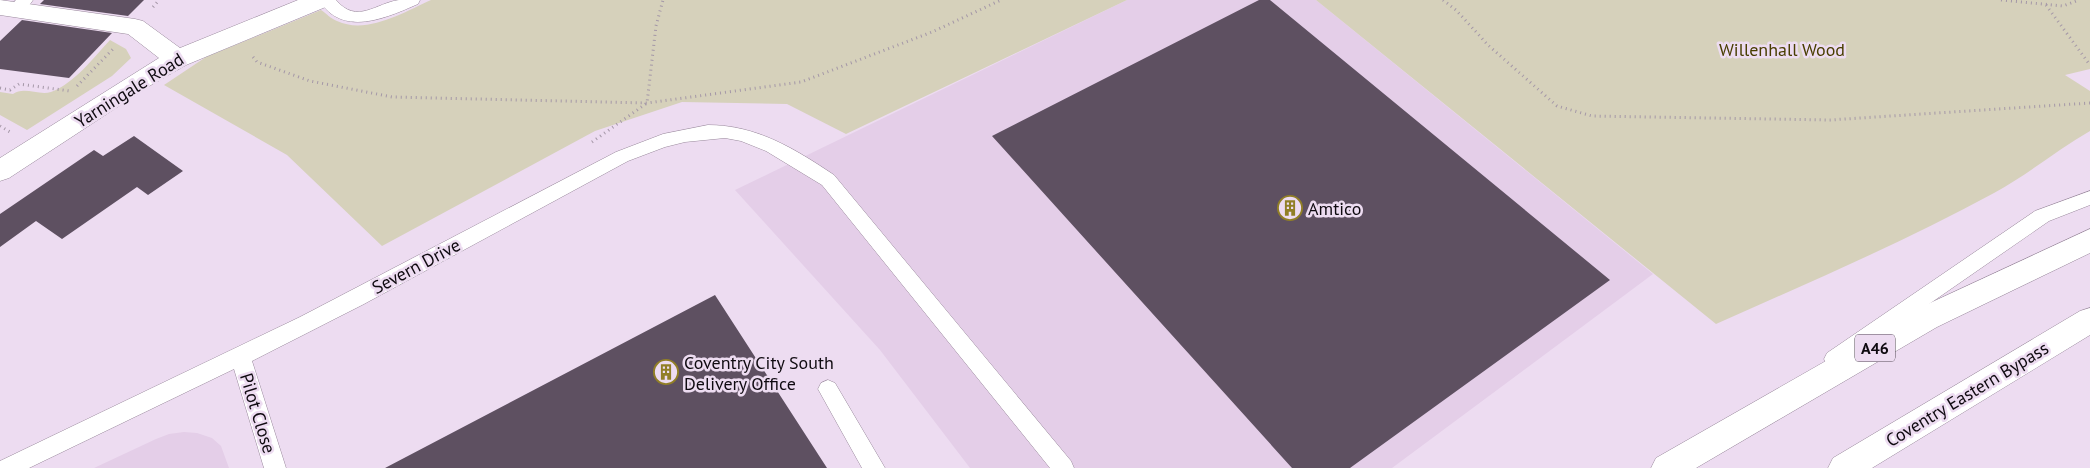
<svg xmlns="http://www.w3.org/2000/svg" width="2090" height="468" font-family="'PT Sans',sans-serif">
	<rect width="100%" height="100%" fill="#eddcf1"/>
	<path fill="#e4cee8" d="M 1127,0 L 1316,0 L 1653,274 L 1392,468 L 970,468 L 880,350 L 735,190 Z
		M 184,432 L 197,433 L 212,438 L 221,446 L 229,468 L 94,468 L 156,439 L 169,434 Z"/>
	<path fill="#d6d1bb" d="M 431,0 L 1127,0 L 846,134 L 787,104 L 682,102 L 595,131 L 382,246 L 287,155 L 164,85 L 206,57 L 321,10 C 326,13 331,19 337,21 C 367,35 404,12 431,0 Z
		M 1316,0 L 2090,0 L 2090,69 L 2065,75 L 2090,91 L 2090,131 C 2057,150 2027,175 1994,193 C 1904,242 1810,282 1716,324 Z
		M 110,40 L 126,49 L 131,58 L 112,76 L 27,130 L 0,115 L 0,92 L 13,94 C 24,86 39,96 51,92 C 75,83 93,58 110,40 Z"/>
	<path fill="#5e5061" d="M 44,0 L 144,0 L 128,16 L 40,4 Z
		M 1259,0 L 1270,0 L 1610,280 L 1350,468 L 1292,468 L 992,136 Z
		M 22,20 L 112,33 L 69,78 L 0,69 L 0,41 Z
		M 134,136 L 183,171 L 148,195 L 137,187 L 62,239 L 36,221 L 0,247 L 0,214 L 94,150 L 103,156 Z
		M 715,295 L 827,468 L 385,468 Z"/>
	<g fill="none" stroke-linecap="round" stroke-linejoin="round">
		<defs>
			<path id="service" d="M 16,0 L 33,0 C 27,9 20,17 9,14 L 7,10 Z
				M 319,0 L 336,0 C 357,25 376,3 399,0 C 406,0 413,0 420,0 L 418,4 C 386,18 342,38 319,0 Z
				M 708,125 C 757,125 795,149 834,175 L 1071,461 L 1074,468 L 1050,468 L 822,185 L 766,151 L 741,141 L 725,138 L 685,142 L 665,147 L 628,161 L 364,304 L 252,361 L 286,468 L 264,468 L 234,369 L 29,468 L 0,468 L 0,461 L 300,317 L 616,152 L 663,134 Z
				M 2090,191 L 2090,205 L 2049,221 L 1841,365 L 1834,368 L 1827,365 L 1824,359 L 1827,353 L 2035,211 Z
				M 828,380 L 835,383 L 885,468 L 862,468 L 818,389 L 821,383 Z"/>
			<path id="minor" d="M 0,0 L 135,19 L 143,21 L 180,48 L 298,0 L 332,0 L 328,6 L 186,65 L 151,85 L 9,178 L 0,181 L 0,158 L 159,58 L 128,34 L 0,15 Z"/>
			<path id="trunk" d="M 2090,229 L 2090,253 L 1937,327 L 1696,468 L 1651,468 L 1656,458 L 1917,309 Z
				M 2090,308 L 2090,335 L 1872,468 L 1828,468 L 1833,458 L 2080,311 Z"/>
		</defs>
		<use href="#service" stroke="#98889b" stroke-width="1"/>
		<use href="#minor" stroke="#98889b" stroke-width="1"/>
		<use href="#trunk" stroke="#98889b" stroke-width="1"/>
		<path stroke="#a497a7" stroke-width="3" stroke-dasharray="1 4" stroke-linecap="butt" d="M 1443,0 L 1456,10 L 1488,45 L 1557,106 L 1592,116 L 1830,120 L 2090,103
			M 2001,0 L 2063,6 L 2079,0
			M 2046,5 L 2090,65
			M 153,7 L 159,0
			M 253,57 L 257,62 L 310,81 L 392,97 L 647,103 L 801,82 L 932,32 L 1001,0
			M 77,86 L 113,49
			M 0,88 L 10,90 L 19,84 L 70,91
			M 0,126 L 10,132
			M 592,142 L 647,103 L 656,26 L 663,0"/>
		<use href="#service" fill="#fff" fill-rule="evenodd"/>
		<use href="#minor" fill="#fff" fill-rule="evenodd"/>
		<use href="#trunk" fill="#fff" fill-rule="evenodd"/>
	</g>
	<defs>
		<symbol id="building-ring" viewBox="-11 -11 22 22"><circle r="9.5" fill="#eddcf1" stroke="#917f26" stroke-width="1.5"/><path d="M-4-6H4V6H1V3H-1V6H-4ZM-2.5-4.3h1.7v1.8h-1.7ZM.8-4.3h1.7v1.8H.8ZM-2.5-1h1.7V.8h-1.7ZM.8-1h1.7V.8H.8Z" fill="#917f26"/></symbol>
	</defs>
	<g fill-rule="evenodd">
		<use href="#building-ring" x="1276" y="194" width="28" height="28"/>
		<use href="#building-ring" x="652" y="358" width="28" height="28"/>
	</g>
	<g text-anchor="middle" dominant-baseline="central" stroke-width="5" stroke-linejoin="round" paint-order="stroke">
		<rect fill="#eddcf1" stroke="#524954" stroke-width="1" x="1855" y="334.5" width="40" height="27" rx="4"/>
		<g font-size="16" font-weight="bold" fill="#0f0a10">
			<text x="1875" y="348">A46</text>
		</g>
		<g font-size="18" fill="#483d00" stroke="#eddcf1">
			<text x="1782" y="49">Willenhall Wood</text>
		</g>
		<g font-size="18" fill="#0f0a10" stroke="#eddcf1">
			<text transform="translate(129 90) rotate(-32)">Yarningale Road</text>
			<text transform="translate(416 266) rotate(-28)">Severn Drive</text>
			<text transform="translate(1967 394) rotate(-31)">Coventry Eastern Bypass</text>
			<text transform="translate(258 413) rotate(73)">Pilot Close</text>
		</g>
		<g font-size="18" fill="#0f0a10" stroke="#eddcf1" text-anchor="start">
			<text x="1308" y="208">Amtico</text>
			<text x="684" y="362">Coventry City South<tspan x="684" dy="21">Delivery Office</tspan></text>
		</g>
	</g>
</svg>
